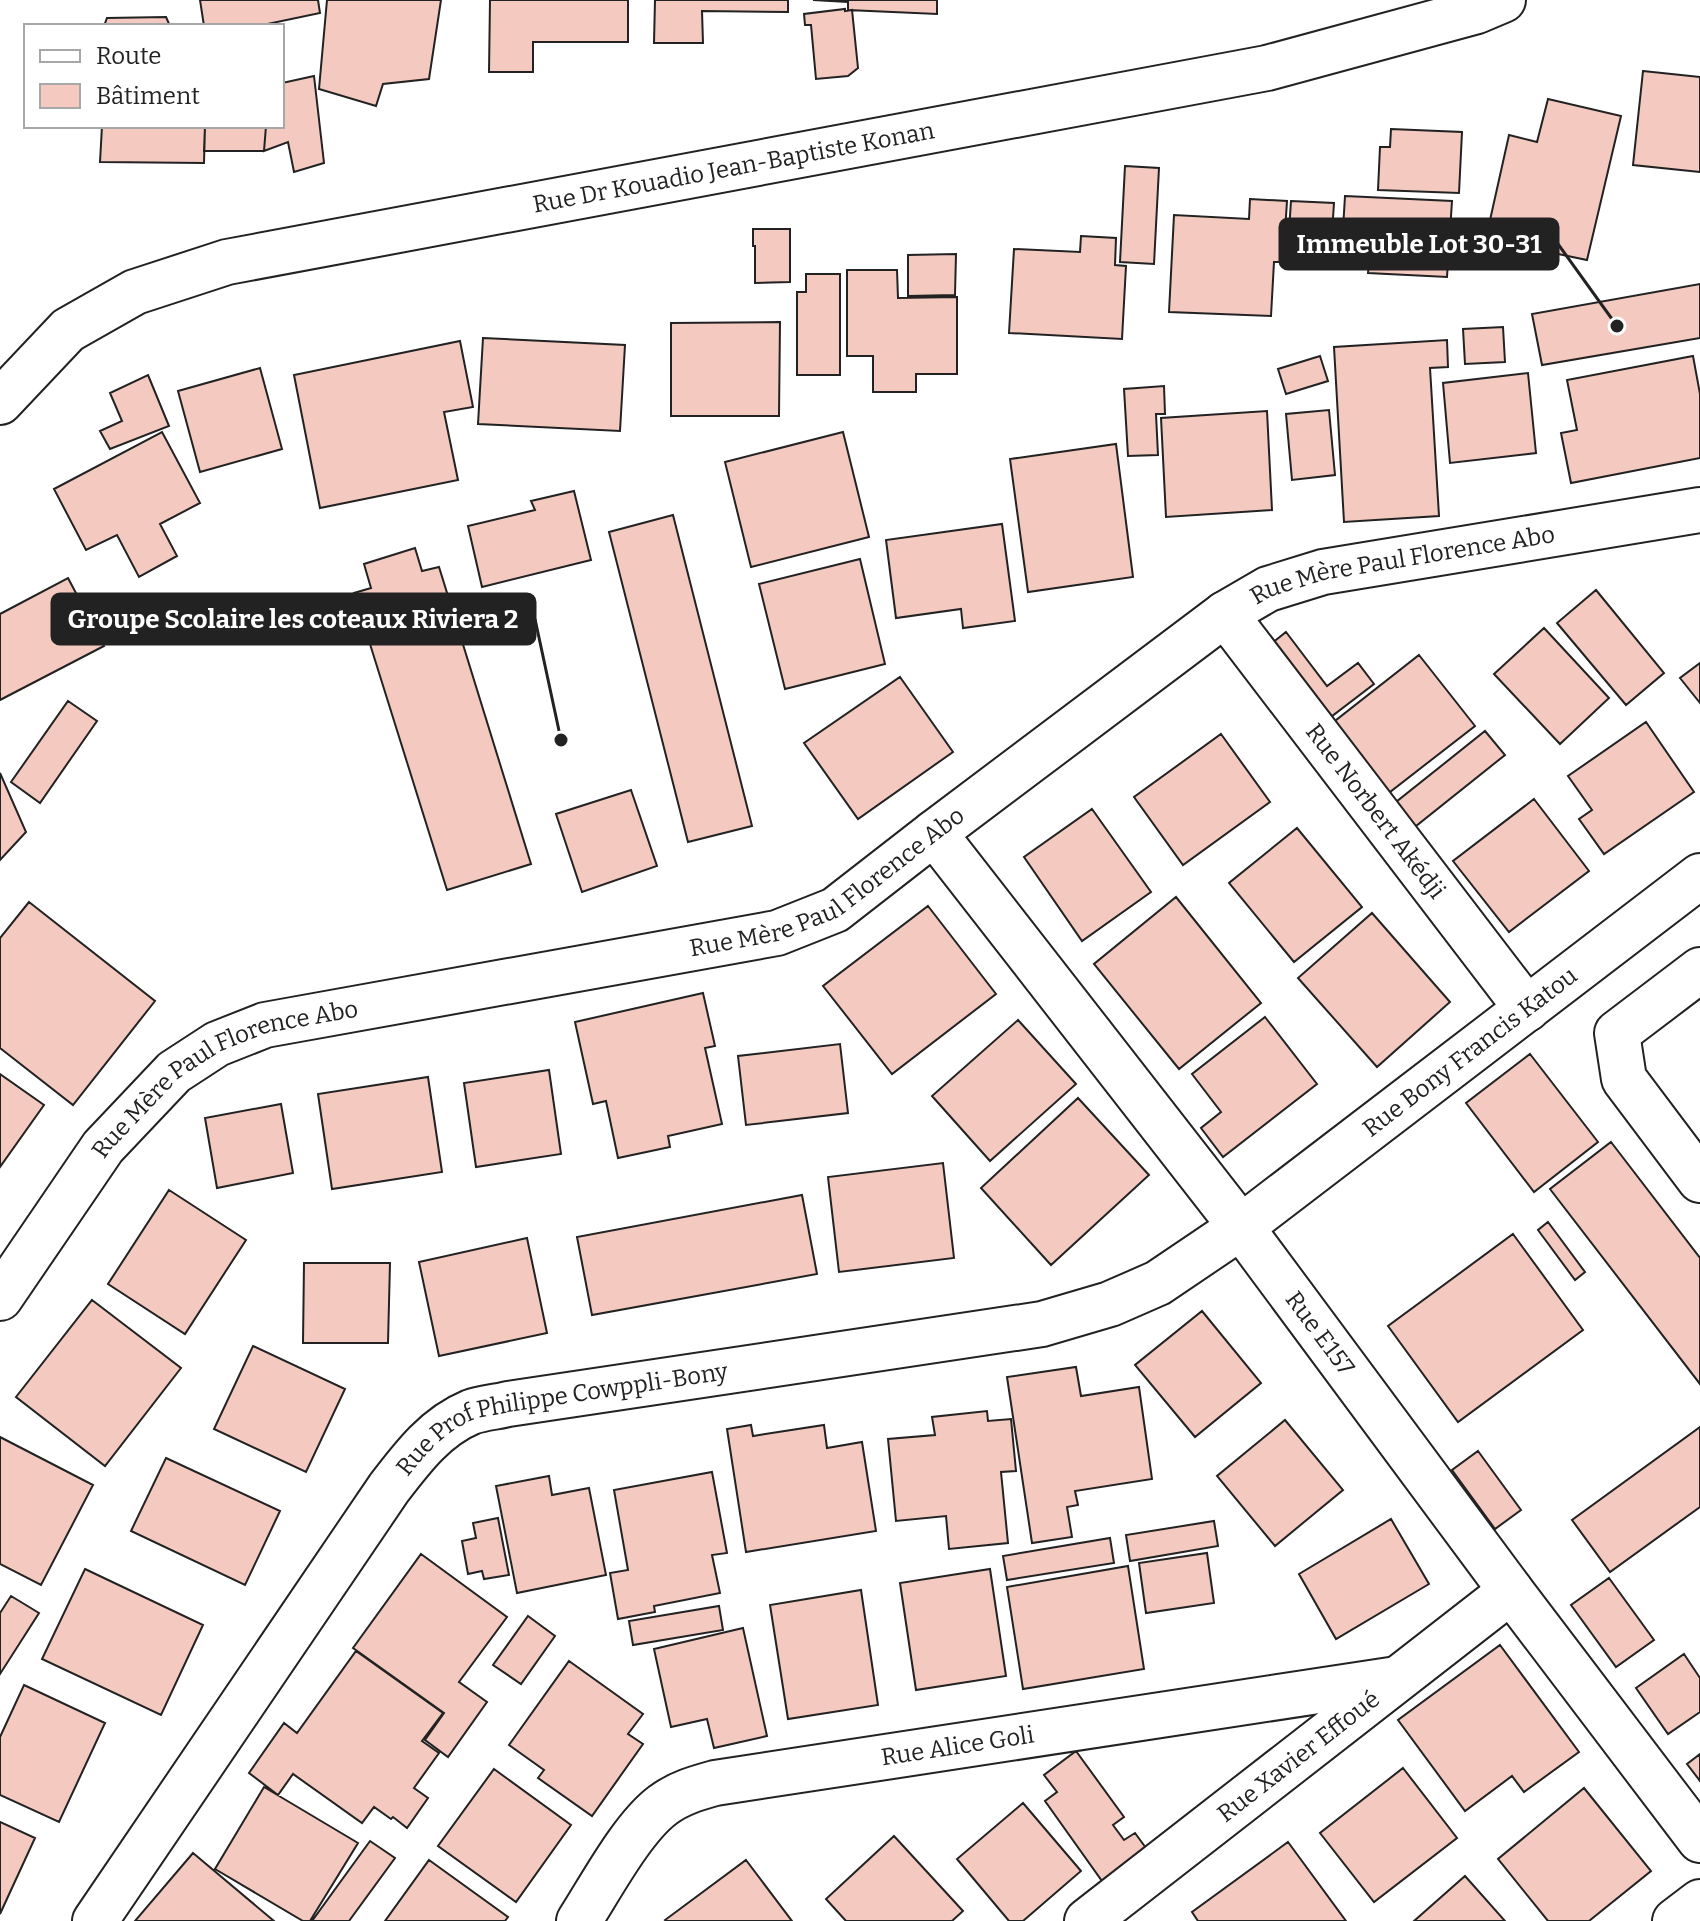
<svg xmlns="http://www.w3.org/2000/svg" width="1700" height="1921" font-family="Bitter,serif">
	<rect width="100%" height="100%" fill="#fff"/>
	<path fill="#f3c9c0" stroke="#222" stroke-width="2" d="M 200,0 L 318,0 L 320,13 L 258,26 L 204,26 Z
		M 327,0 L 441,0 L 429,79 L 383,84 L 376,106 L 319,89 Z
		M 490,0 L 628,0 L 628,42 L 533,42 L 533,72 L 489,72 Z
		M 655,0 L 788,0 L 788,12 L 702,11 L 703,43 L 654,43 Z
		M 813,0 L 937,0 L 937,14 L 848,10 L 848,2 Z
		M 845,9 L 845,11 L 852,10 L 858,68 L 848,76 L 816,79 L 811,25 L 805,25 L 804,14 Z
		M 166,17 L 170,26 L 104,26 L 107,18 Z
		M 1643,71 L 1700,77 L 1700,172 L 1633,165 Z
		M 314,76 L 324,163 L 294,172 L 288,142 L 264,151 L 266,126 L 282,126 L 282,83 Z
		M 1548,99 L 1621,116 L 1587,260 L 1539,250 L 1536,259 L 1484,247 L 1509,135 L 1537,142 Z
		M 102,126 L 205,126 L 204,163 L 100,162 Z
		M 205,126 L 266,126 L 264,151 L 204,151 Z
		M 1391,129 L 1462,132 L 1459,193 L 1378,190 L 1380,147 L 1390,147 Z
		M 1125,166 L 1159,168 L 1154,264 L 1120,262 Z
		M 1345,196 L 1452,201 L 1447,277 L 1368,273 L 1369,263 L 1341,262 Z
		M 1250,199 L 1287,201 L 1283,262 L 1274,262 L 1271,316 L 1169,312 L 1174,215 L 1249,219 Z
		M 1291,201 L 1334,203 L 1331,248 L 1288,246 Z
		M 753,229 L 790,229 L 790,282 L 755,283 L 755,246 L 753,246 Z
		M 1081,236 L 1116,238 L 1115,265 L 1126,266 L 1122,339 L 1009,333 L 1014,249 L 1080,252 Z
		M 956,254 L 955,295 L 908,296 L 908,255 Z
		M 847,270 L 897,270 L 898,298 L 957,297 L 957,374 L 916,374 L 916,392 L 873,392 L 873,356 L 847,356 Z
		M 806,274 L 840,274 L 840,375 L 797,375 L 797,292 L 806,292 Z
		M 1700,284 L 1700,338 L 1542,365 L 1532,314 Z
		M 780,322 L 779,416 L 671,416 L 671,323 Z
		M 1503,327 L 1505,362 L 1465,364 L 1463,329 Z
		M 483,338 L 625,345 L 620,431 L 478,424 Z
		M 1447,340 L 1448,367 L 1430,368 L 1439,516 L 1344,522 L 1334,347 Z
		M 460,341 L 473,407 L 444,412 L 458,480 L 320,508 L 294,375 Z
		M 1320,356 L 1328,381 L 1286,394 L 1278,369 Z
		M 1693,356 L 1700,394 L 1700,458 L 1571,483 L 1561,433 L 1577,430 L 1567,380 Z
		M 260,368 L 282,449 L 200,472 L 178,391 Z
		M 1528,373 L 1536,453 L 1450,463 L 1443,383 Z
		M 148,375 L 169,426 L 110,449 L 100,431 L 122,421 L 110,393 Z
		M 1164,386 L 1165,414 L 1156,414 L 1158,455 L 1128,456 L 1124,389 Z
		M 1329,410 L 1335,475 L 1292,480 L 1286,414 Z
		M 1267,411 L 1272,510 L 1166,517 L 1161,418 Z
		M 162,432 L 200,503 L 160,524 L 177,556 L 139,577 L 117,535 L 86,550 L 54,489 Z
		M 843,432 L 869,537 L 751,567 L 725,462 Z
		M 1116,444 L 1133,577 L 1028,592 L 1010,459 Z
		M 574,491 L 591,560 L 482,587 L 468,526 L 535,510 L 531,501 Z
		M 673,515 L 752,826 L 688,842 L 609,532 Z
		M 1002,524 L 1015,621 L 963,628 L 961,609 L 896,618 L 886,540 Z
		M 415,548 L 422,571 L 439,567 L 531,864 L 447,890 L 354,593 L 371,588 L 364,564 Z
		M 860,559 L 885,664 L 785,689 L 759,584 Z
		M 68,578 L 104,646 L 0,700 L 0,614 Z
		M 1596,590 L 1664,673 L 1626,705 L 1557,623 Z
		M 1544,628 L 1609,698 L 1560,744 L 1494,674 Z
		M 1286,632 L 1327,686 L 1358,663 L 1374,684 L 1319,726 L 1261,652 Z
		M 1419,655 L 1475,726 L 1381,799 L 1326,728 Z
		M 1700,663 L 1700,703 L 1680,678 Z
		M 900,677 L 953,752 L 858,819 L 804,743 Z
		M 68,701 L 97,721 L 40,803 L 11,782 Z
		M 1646,722 L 1694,792 L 1604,854 L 1579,819 L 1592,810 L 1568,776 Z
		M 1485,731 L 1505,755 L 1406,834 L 1386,810 Z
		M 1221,734 L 1270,802 L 1183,865 L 1134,797 Z
		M 0,773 L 26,832 L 0,860 Z
		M 631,790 L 657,866 L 582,892 L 556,814 Z
		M 1534,799 L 1589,871 L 1509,932 L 1453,861 Z
		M 1092,809 L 1151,892 L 1082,941 L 1024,857 Z
		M 1297,828 L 1362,907 L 1294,962 L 1229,883 Z
		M 1176,897 L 1261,1003 L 1179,1069 L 1094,964 Z
		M 29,902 L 155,1001 L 73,1105 L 0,1048 L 0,938 Z
		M 928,906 L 996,994 L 892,1074 L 823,986 Z
		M 1372,913 L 1450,1002 L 1377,1067 L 1298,978 Z
		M 703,993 L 715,1046 L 705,1048 L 722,1124 L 668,1136 L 670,1147 L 618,1158 L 606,1101 L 593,1104 L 575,1022 Z
		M 1265,1017 L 1317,1084 L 1223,1157 L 1201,1128 L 1221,1112 L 1192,1074 Z
		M 1018,1020 L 1076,1084 L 990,1161 L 932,1096 Z
		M 840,1044 L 848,1113 L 746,1125 L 738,1056 Z
		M 1530,1054 L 1598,1142 L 1534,1192 L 1466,1103 Z
		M 549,1070 L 561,1154 L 476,1167 L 464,1083 Z
		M 0,1074 L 44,1105 L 0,1167 Z
		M 428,1077 L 442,1172 L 332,1189 L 318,1094 Z
		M 1078,1098 L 1149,1175 L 1051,1265 L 981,1188 Z
		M 281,1104 L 293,1173 L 217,1188 L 205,1118 Z
		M 1611,1142 L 1700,1258 L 1700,1384 L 1550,1189 Z
		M 943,1163 L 954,1258 L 839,1272 L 828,1177 Z
		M 169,1190 L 246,1240 L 185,1334 L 108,1284 Z
		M 802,1195 L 817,1274 L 592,1315 L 577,1237 Z
		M 1548,1222 L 1585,1272 L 1575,1280 L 1538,1230 Z
		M 1513,1234 L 1583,1330 L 1458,1422 L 1388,1326 Z
		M 527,1238 L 547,1333 L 439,1356 L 419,1262 Z
		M 304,1263 L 390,1263 L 388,1343 L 303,1343 Z
		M 92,1300 L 181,1368 L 105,1466 L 16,1397 Z
		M 1202,1311 L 1261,1383 L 1195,1437 L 1135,1365 Z
		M 253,1346 L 345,1389 L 306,1472 L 214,1429 Z
		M 1076,1367 L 1081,1396 L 1139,1387 L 1152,1479 L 1075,1491 L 1078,1505 L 1067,1507 L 1072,1537 L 1032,1543 L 1007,1377 Z
		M 987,1411 L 988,1421 L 1011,1419 L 1016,1471 L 1001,1472 L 1008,1543 L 949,1549 L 946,1516 L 896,1521 L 888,1439 L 935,1435 L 932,1417 Z
		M 1285,1420 L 1343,1490 L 1275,1546 L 1217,1476 Z
		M 751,1425 L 753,1436 L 824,1425 L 827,1448 L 862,1442 L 876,1531 L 746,1552 L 727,1429 Z
		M 1700,1427 L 1700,1507 L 1610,1572 L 1572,1520 Z
		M 0,1437 L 93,1485 L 41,1585 L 0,1564 Z
		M 1478,1451 L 1521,1510 L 1495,1529 L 1452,1470 Z
		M 166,1458 L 280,1511 L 245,1585 L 131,1531 Z
		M 712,1472 L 727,1553 L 712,1555 L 720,1593 L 654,1606 L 655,1612 L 618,1619 L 610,1573 L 628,1570 L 614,1490 Z
		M 549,1476 L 552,1495 L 589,1488 L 606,1575 L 517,1593 L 496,1486 Z
		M 498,1518 L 509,1575 L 484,1579 L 482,1571 L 468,1574 L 462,1541 L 476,1538 L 473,1523 Z
		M 1391,1519 L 1429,1584 L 1336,1639 L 1299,1574 Z
		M 1214,1521 L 1218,1546 L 1130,1561 L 1126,1535 Z
		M 1110,1538 L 1114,1563 L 1007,1580 L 1003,1556 Z
		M 1207,1553 L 1214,1603 L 1146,1613 L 1139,1563 Z
		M 421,1554 L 507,1617 L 459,1682 L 487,1702 L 448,1757 L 425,1740 L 444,1713 L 353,1648 Z
		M 1128,1566 L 1144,1669 L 1023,1689 L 1007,1587 Z
		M 85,1569 L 203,1625 L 161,1715 L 42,1659 Z
		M 990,1569 L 1006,1676 L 916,1690 L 900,1583 Z
		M 1609,1578 L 1654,1640 L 1616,1667 L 1571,1605 Z
		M 861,1590 L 878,1705 L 788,1719 L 770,1605 Z
		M 11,1596 L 39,1613 L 0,1674 L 0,1613 Z
		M 719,1606 L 723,1630 L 633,1645 L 629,1621 Z
		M 528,1616 L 555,1636 L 521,1684 L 493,1665 Z
		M 743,1628 L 767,1736 L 714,1748 L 707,1719 L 671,1727 L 654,1649 Z
		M 1500,1645 L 1579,1752 L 1524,1792 L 1512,1776 L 1465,1811 L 1398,1720 Z
		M 356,1651 L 443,1713 L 422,1741 L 439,1753 L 414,1788 L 428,1798 L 407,1828 L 393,1817 L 391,1819 L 374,1807 L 362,1823 L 293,1774 L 278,1795 L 249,1773 L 284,1723 L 297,1733 Z
		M 1684,1654 L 1700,1678 L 1700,1712 L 1668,1734 L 1636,1688 Z
		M 569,1661 L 643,1714 L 628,1734 L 643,1744 L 592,1816 L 538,1778 L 544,1770 L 509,1745 Z
		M 24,1685 L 105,1723 L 59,1822 L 0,1795 L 0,1737 Z
		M 1076,1751 L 1124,1817 L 1113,1825 L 1124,1840 L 1135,1833 L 1146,1848 L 1102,1881 L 1045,1801 L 1057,1792 L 1044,1775 Z
		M 1700,1754 L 1700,1781 L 1687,1764 Z
		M 1403,1768 L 1457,1838 L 1374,1902 L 1320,1833 Z
		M 494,1769 L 571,1825 L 516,1902 L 438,1846 Z
		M 264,1787 L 358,1843 L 310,1921 L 303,1921 L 215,1869 Z
		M 1584,1788 L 1651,1871 L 1589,1921 L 1548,1921 L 1498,1859 Z
		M 1023,1803 L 1081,1871 L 1023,1921 L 1009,1921 L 957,1859 Z
		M 0,1822 L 35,1838 L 0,1914 Z
		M 894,1836 L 963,1911 L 952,1921 L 846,1921 L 826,1899 Z
		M 370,1841 L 395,1858 L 349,1921 L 312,1921 Z
		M 1288,1842 L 1346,1921 L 1198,1921 L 1192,1912 Z
		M 193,1853 L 274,1921 L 135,1921 Z
		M 429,1860 L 508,1917 L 505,1921 L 385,1921 Z
		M 746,1860 L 792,1921 L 666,1921 L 665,1920 Z
		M 1465,1876 L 1505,1921 L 1414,1921 Z"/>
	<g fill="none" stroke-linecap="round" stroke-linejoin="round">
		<defs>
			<g id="minor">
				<path id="s1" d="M 0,402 L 68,330 L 135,292 L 227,262 L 1267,68 L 1477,11 L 1503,0"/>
				<path id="s2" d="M 1225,614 L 1527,1009"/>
				<path id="s3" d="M 934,833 L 1241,1227 L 1511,1591 L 1700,1840"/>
				<path d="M 1700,970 L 1617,1033 L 1624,1079 L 1700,1180"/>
				<path id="s4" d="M 0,1298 L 103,1147 L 174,1072 L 217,1044 L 265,1025 L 777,933 L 835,910 L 934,833 L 1225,614 L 1268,589 L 1323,572 L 1700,510"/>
				<path id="s5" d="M 95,1921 L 389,1488 C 412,1458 435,1427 471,1412 C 482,1408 496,1407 508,1404 L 1042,1324 L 1110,1304 L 1158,1283 L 1241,1227 L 1700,876"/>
				<path id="s6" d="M 579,1921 C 601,1887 632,1828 663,1805 C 679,1793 697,1788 715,1783 L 1397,1679"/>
				<path id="s7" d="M 1087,1921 L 1511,1591"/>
				<path d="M 1675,1921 L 1700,1902"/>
			</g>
		</defs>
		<use href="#minor" stroke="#222" stroke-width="48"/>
		<use href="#minor" stroke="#fff" stroke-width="44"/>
	</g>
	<g text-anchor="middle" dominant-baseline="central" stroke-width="6" stroke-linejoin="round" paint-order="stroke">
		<g font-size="24" fill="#222" stroke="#fff">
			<text stroke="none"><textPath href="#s1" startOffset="788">Rue Dr Kouadio Jean-Baptiste Konan</textPath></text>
			<text stroke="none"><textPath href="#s4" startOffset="1648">Rue Mère Paul Florence Abo</textPath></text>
			<text stroke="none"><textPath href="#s2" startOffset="248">Rue Norbert Akédji</textPath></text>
			<text stroke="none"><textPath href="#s4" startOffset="976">Rue Mère Paul Florence Abo</textPath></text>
			<text stroke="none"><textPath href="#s5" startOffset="1726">Rue Bony Francis Katou</textPath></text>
			<text stroke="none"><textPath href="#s4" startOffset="328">Rue Mère Paul Florence Abo</textPath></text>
			<text stroke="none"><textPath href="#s3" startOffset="632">Rue E157</textPath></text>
			<text stroke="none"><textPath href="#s5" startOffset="720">Rue Prof Philippe Cowppli-Bony</textPath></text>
			<text stroke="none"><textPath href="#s6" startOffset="446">Rue Alice Goli</textPath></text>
			<text stroke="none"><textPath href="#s7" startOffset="268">Rue Xavier Effoué</textPath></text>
		</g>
	</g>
	<path fill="none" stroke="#222" stroke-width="3" d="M1617 326L1558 244M561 740L535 619"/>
	<g fill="#222" stroke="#fff" stroke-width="3">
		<circle cx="1617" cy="326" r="8"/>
		<circle cx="561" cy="740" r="8"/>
	</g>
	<g fill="#222" stroke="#222" stroke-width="3">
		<rect x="1280" y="219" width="278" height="50" rx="8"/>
		<rect x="52" y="594" width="483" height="50" rx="8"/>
	</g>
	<g font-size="26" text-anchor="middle" font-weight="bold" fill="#fff">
		<text x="1419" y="253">Immeuble Lot 30-31</text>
		<text x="293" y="628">Groupe Scolaire les coteaux Riviera 2</text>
	</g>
	<rect x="24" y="24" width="260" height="104" fill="#ffffff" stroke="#a7a7a7" stroke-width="2"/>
	<rect x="40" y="50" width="40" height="12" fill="#ffffff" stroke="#a7a7a7" stroke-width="2"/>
	<text x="96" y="64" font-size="24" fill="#222222">Route</text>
	<rect x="40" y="84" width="40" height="24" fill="#f3c9c0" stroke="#a7a7a7" stroke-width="2"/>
	<text x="96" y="104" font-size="24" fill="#222222">Bâtiment</text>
</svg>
